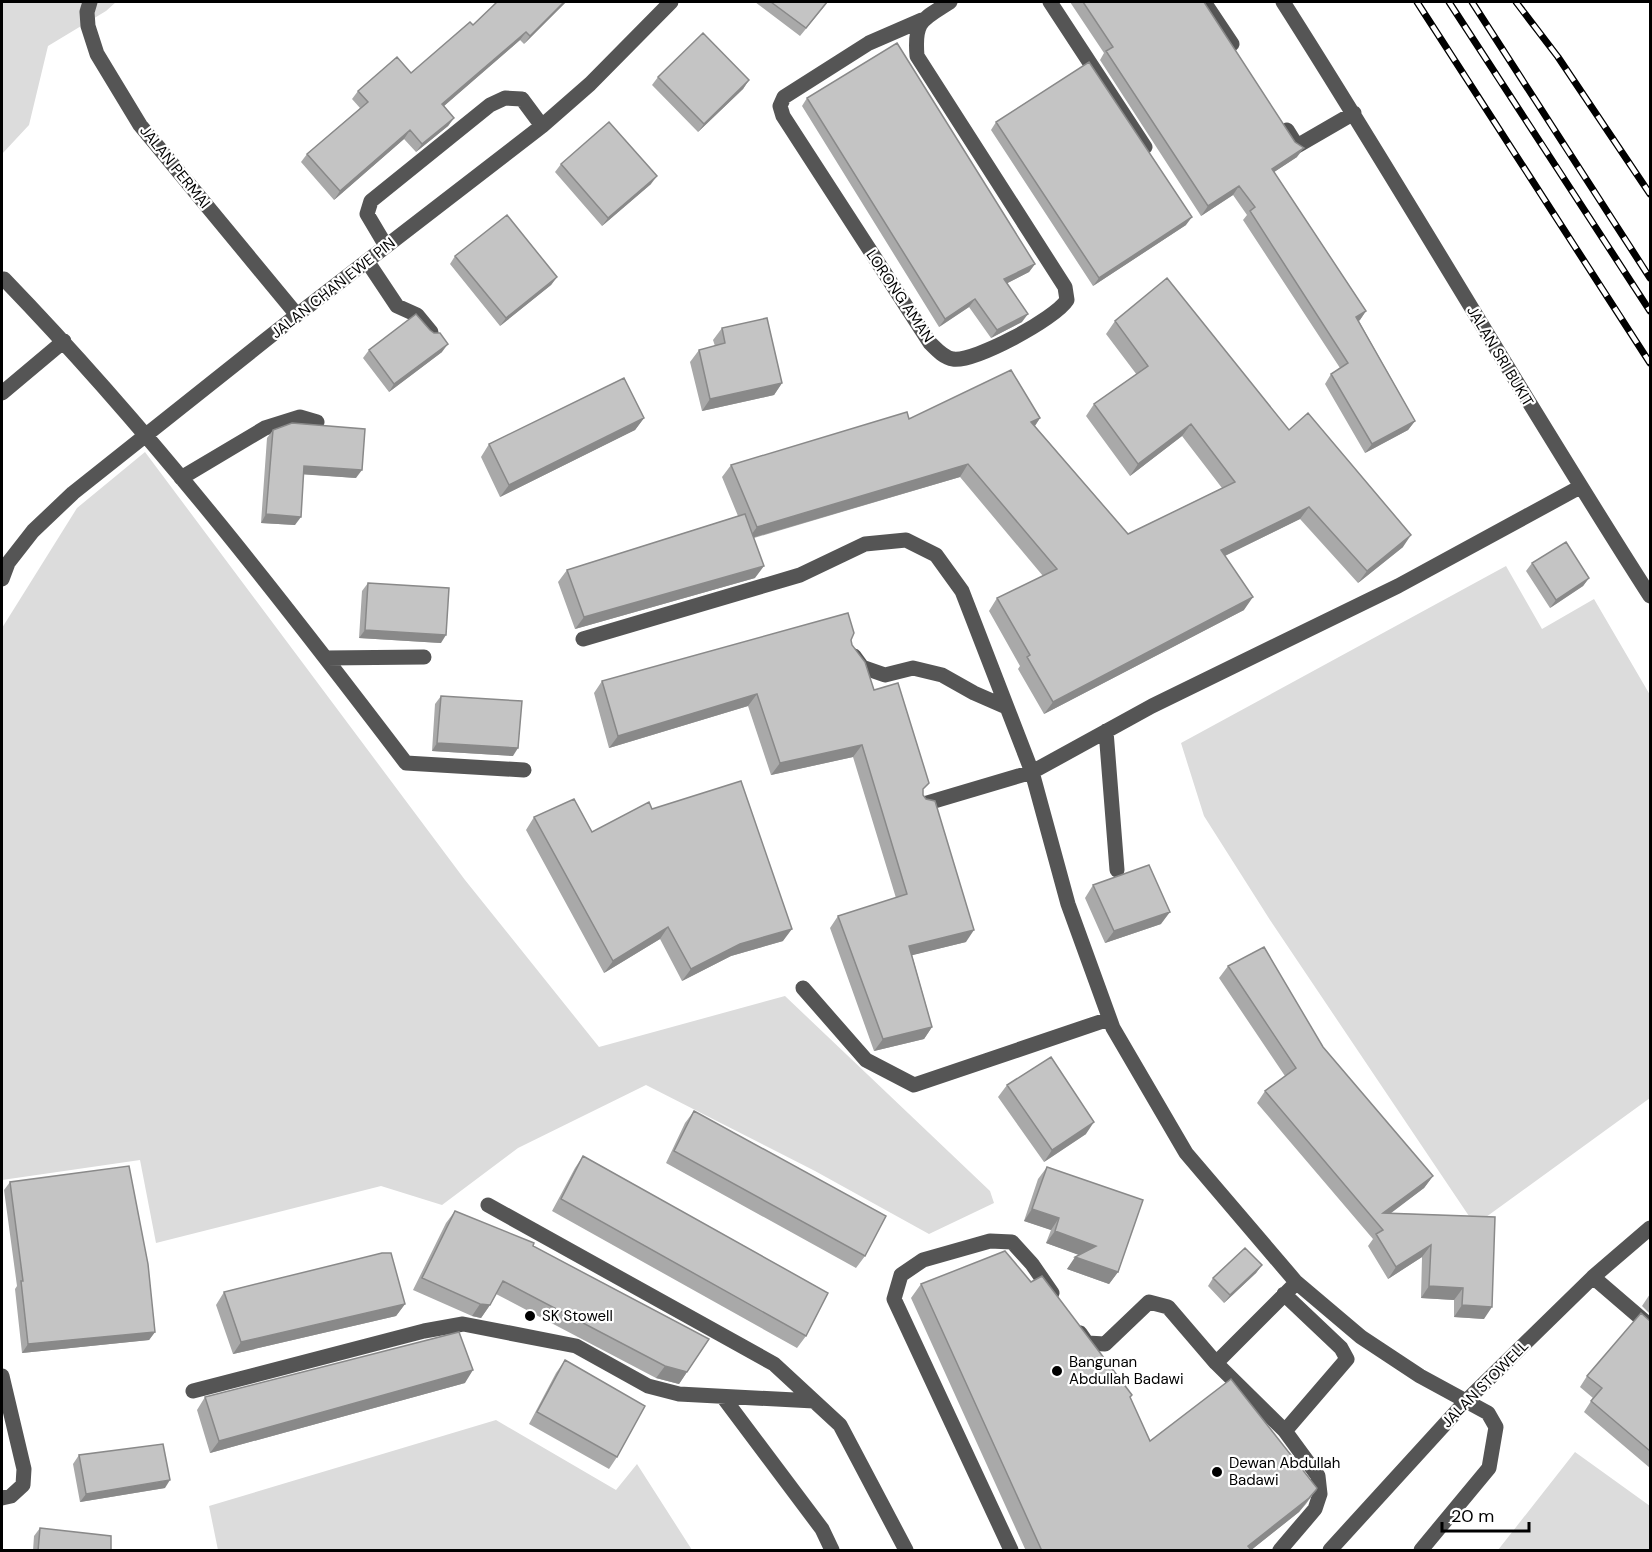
<svg xmlns="http://www.w3.org/2000/svg" width="1652" height="1552" font-family="'DM Sans',sans-serif">
	<rect width="100%" height="100%" fill="#fff"/>
	<path fill="#dcdcdc" d="M 2,2 L 116,2 L 106,11 L 48,46 L 29,125 L 2,154 Z
		M 145,452 L 465,880 L 599,1047 L 785,996 L 990,1191 L 994,1203 L 929,1234 L 815,1171 L 646,1085 L 518,1148 L 442,1205 L 381,1186 L 156,1243 L 140,1160 L 2,1180 L 2,628 L 77,508 Z
		M 1506,566 L 1542,629 L 1594,599 L 1650,695 L 1650,1098 L 1475,1225 L 1270,920 L 1204,816 L 1181,743 Z
		M 496,1420 L 616,1490 L 637,1464 L 692,1550 L 218,1550 L 209,1506 Z
		M 1575,1452 L 1650,1506 L 1650,1550 L 1498,1550 Z"/>
	<g fill="none" stroke-linecap="round" stroke-linejoin="round">
		<path stroke="#555" stroke-width="15" d="M 90,2 L 87,12 L 88,26 L 97,54 L 140,125 L 297,315
			M 1050,2 L 1145,147
			M 1204,2 L 1232,44
			M 1283,2 C 1408,198 1524,400 1650,596
			M 922,20 L 869,43 L 784,97 L 780,106 L 783,116 L 930,343 C 936,349 944,358 953,359 C 975,362 1055,319 1067,300 L 1065,287 L 917,56 C 914,20 922,20 950,2
			M 1287,130 L 1297,146 L 1354,113
			M 386,246 L 367,214 L 371,201 L 490,105 L 505,98 L 522,99 L 542,126
			M 367,261 L 397,306 L 417,315 L 431,332
			M 4,279 C 150,430 279,596 406,763 L 524,770
			M 2,393 L 64,341
			M 181,478 L 265,428 L 300,417 L 317,422
			M 2,579 L 8,563 L 33,531 L 73,493 L 297,315 L 542,126 L 590,84 L 671,2
			M 583,639 L 800,575 L 865,544 L 906,540 L 936,555 L 962,591 L 1032,772 L 1068,904 L 1113,1028 L 1186,1153 L 1296,1282 L 1361,1337 L 1420,1376 L 1488,1413 L 1496,1427 L 1489,1468 L 1421,1550
			M 854,656 L 862,667 L 885,675 L 913,668 L 942,675 L 974,693 L 1006,707
			M 326,658 L 424,657
			M 1106,731 L 1117,870
			M 924,804 L 1032,772 L 1152,706 L 1398,586 L 1580,487
			M 803,988 L 866,1060 L 914,1085 L 1109,1019
			M 488,1205 L 774,1364 L 840,1425 L 906,1550
			M 1593,1277 L 1650,1326
			M 1284,1294 L 1341,1348 L 1347,1359 L 1285,1431
			M 1080,1333 L 1087,1343 L 1105,1344 L 1149,1302 L 1168,1307 L 1216,1363 L 1285,1431 L 1318,1476 L 1320,1494 L 1315,1509 L 1280,1550
			M 1216,1363 L 1292,1287
			M 2,1376 L 24,1469 L 23,1485 L 11,1496 L 2,1498
			M 193,1391 L 424,1331 L 463,1324 L 576,1346 L 648,1386 L 679,1394 L 814,1401
			M 723,1397 L 822,1529 L 832,1550
			M 1011,1550 L 894,1299 L 901,1275 L 923,1260 L 990,1241 L 1012,1242 L 1032,1264 L 1052,1293
			M 1330,1550 L 1466,1401 L 1593,1277 L 1650,1228"/>
		<defs>
			<path id="rail" d="M 1417,2 L 1650,363
				M 1449,2 L 1650,311
				M 1472,2 L 1650,278
				M 1516,2 L 1558,57 L 1650,194"/>
		</defs>
		<use href="#rail" stroke="#000" stroke-width="7"/>
		<use href="#rail" stroke="#fff" stroke-width="4.5" stroke-dasharray="14" stroke-linecap="butt"/>
	</g>
	<path fill="#a9a9a9" d="M 497,2 L 566,2 L 524,44 L 520,40 L 444,106 L 454,118 L 448,126 L 416,152 L 404,139 L 334,200 L 301,162 L 307,154 L 360,108 L 352,99 L 358,91 L 411,73 L 473,25 Z
		M 755,2 L 828,2 L 800,36 Z
		M 1070,2 L 1204,2 L 1297,157 L 1274,172 L 1366,311 L 1359,321 L 1415,421 L 1408,430 L 1365,453 L 1325,384 L 1331,374 L 1340,368 L 1243,220 L 1247,215 L 1233,195 L 1201,216 L 1100,60 L 1104,53 Z
		M 658,77 L 749,80 L 743,89 L 698,132 L 652,85 Z
		M 807,98 L 1035,264 L 1029,272 L 1007,283 L 1022,322 L 991,338 L 969,307 L 939,327 L 802,106 Z
		M 996,122 L 1186,225 L 1093,286 L 991,130 Z
		M 561,164 L 651,184 L 602,226 L 555,172 Z
		M 455,256 L 557,277 L 551,285 L 500,326 L 450,264 Z
		M 1115,321 L 1289,430 L 1403,547 L 1358,583 L 1300,519 L 1225,556 L 1244,610 L 1044,714 L 1018,669 L 1020,666 L 989,611 L 997,598 L 1043,576 L 960,477 L 754,538 L 755,578 L 575,629 L 558,582 L 567,570 L 738,516 L 722,477 L 731,465 L 909,419 L 1040,418 L 1035,426 L 1128,534 L 1222,488 L 1182,436 L 1130,476 L 1086,416 L 1094,404 L 1137,375 L 1106,334 Z
		M 722,328 L 782,383 L 774,395 L 702,411 L 690,362 L 699,350 L 715,346 L 713,340 Z
		M 430,330 L 442,352 L 389,392 L 363,358 L 369,350 Z
		M 644,418 L 635,430 L 500,497 L 481,457 L 489,444 Z
		M 273,430 L 356,478 L 303,474 L 295,525 L 261,523 L 267,438 Z
		M 1532,563 L 1589,578 L 1583,586 L 1550,608 L 1526,571 Z
		M 368,583 L 441,643 L 359,638 L 362,591 Z
		M 851,640 L 852,645 L 923,791 L 923,795 L 966,942 L 912,955 L 932,1027 L 924,1039 L 874,1051 L 830,928 L 838,916 L 896,898 L 853,757 L 771,775 L 748,706 L 609,748 L 594,693 L 602,681 Z
		M 441,696 L 513,756 L 432,751 L 435,704 Z
		M 652,809 L 783,941 L 731,956 L 682,981 L 660,939 L 604,973 L 526,830 L 534,817 L 592,832 Z
		M 1093,885 L 1161,924 L 1105,943 L 1085,898 Z
		M 1228,966 L 1323,1047 L 1433,1176 L 1424,1188 L 1390,1213 L 1495,1217 L 1484,1319 L 1454,1317 L 1454,1300 L 1421,1298 L 1422,1257 L 1388,1279 L 1368,1246 L 1373,1239 L 1257,1103 L 1265,1091 L 1285,1076 L 1219,978 Z
		M 1007,1085 L 1086,1134 L 1044,1162 L 998,1097 Z
		M 694,1111 L 865,1256 L 856,1268 L 666,1163 L 685,1123 Z
		M 583,1156 L 806,1336 L 797,1348 L 552,1211 L 575,1168 Z
		M 1047,1167 L 1118,1272 L 1109,1284 L 1067,1269 L 1080,1255 L 1046,1243 L 1051,1230 L 1024,1221 L 1038,1179 Z
		M 10,1182 L 155,1332 L 149,1340 L 22,1353 L 15,1289 L 17,1286 L 4,1190 Z
		M 455,1211 L 533,1246 L 709,1339 L 679,1384 L 656,1378 L 496,1294 L 490,1305 L 481,1318 L 472,1316 L 413,1290 L 446,1223 Z
		M 1262,1265 L 1256,1273 L 1224,1303 L 1208,1286 L 1213,1278 Z
		M 1031,1282 L 1132,1395 L 1130,1398 L 1150,1441 L 1316,1490 L 1306,1504 L 1299,1512 L 1251,1550 L 1252,1551 L 1026,1551 L 911,1298 L 921,1284 Z
		M 224,1292 L 405,1304 L 396,1316 L 233,1354 L 216,1305 Z
		M 1650,1294 L 1650,1314 L 1642,1306 Z
		M 1650,1321 L 1650,1468 L 1584,1412 L 1593,1398 L 1580,1387 L 1587,1376 Z
		M 565,1360 L 617,1457 L 609,1469 L 529,1424 L 556,1373 Z
		M 465,1383 L 210,1453 L 197,1410 L 205,1397 Z
		M 79,1455 L 165,1488 L 80,1502 L 73,1464 Z
		M 40,1528 L 111,1551 L 33,1551 L 34,1536 Z"/>
	<path fill="#898989" d="M 564,2 L 566,2 L 524,44 L 530,36 Z
		M 526,32 L 520,40 L 437,112 L 442,104 Z
		M 749,80 L 743,89 L 698,132 L 704,124 Z
		M 454,118 L 448,126 L 416,152 L 422,144 Z
		M 410,130 L 404,139 L 334,200 L 340,191 Z
		M 1304,148 L 1297,157 L 1265,178 L 1272,169 Z
		M 657,176 L 651,184 L 602,226 L 608,218 Z
		M 1239,186 L 1233,195 L 1201,216 L 1208,206 Z
		M 1192,217 L 1186,225 L 1093,286 L 1099,278 Z
		M 1035,264 L 1029,272 L 998,288 L 1004,279 Z
		M 557,277 L 551,285 L 500,326 L 506,318 Z
		M 975,299 L 969,307 L 939,327 L 945,319 Z
		M 1366,311 L 1360,320 L 1350,326 L 1356,317 Z
		M 1028,314 L 1022,322 L 991,338 L 997,330 Z
		M 448,344 L 442,352 L 389,392 L 394,384 Z
		M 782,383 L 774,395 L 702,411 L 710,399 Z
		M 644,418 L 635,430 L 500,497 L 509,485 Z
		M 1040,418 L 1032,430 L 1031,422 Z
		M 1415,421 L 1408,430 L 1365,453 L 1372,444 Z
		M 1191,424 L 1182,436 L 1130,476 L 1138,464 Z
		M 968,464 L 960,477 L 748,539 L 757,527 Z
		M 304,466 L 362,470 L 356,478 L 298,474 Z
		M 1309,507 L 1300,519 L 1212,562 L 1221,550 Z
		M 266,514 L 301,517 L 295,525 L 261,523 Z
		M 1411,535 L 1403,547 L 1358,583 L 1367,571 Z
		M 764,566 L 755,578 L 575,629 L 584,617 Z
		M 1589,578 L 1583,586 L 1550,608 L 1556,600 Z
		M 1253,597 L 1244,610 L 1044,714 L 1053,702 Z
		M 365,630 L 446,635 L 441,643 L 359,638 Z
		M 757,694 L 748,706 L 609,748 L 618,736 Z
		M 437,743 L 518,748 L 513,756 L 432,751 Z
		M 862,745 L 853,757 L 771,775 L 780,763 Z
		M 1170,912 L 1161,924 L 1105,943 L 1114,931 Z
		M 668,927 L 660,939 L 604,973 L 613,961 Z
		M 792,929 L 783,941 L 731,956 L 682,981 L 691,969 L 740,944 Z
		M 974,930 L 966,942 L 901,958 L 909,946 Z
		M 932,1027 L 924,1039 L 874,1051 L 883,1039 Z
		M 1094,1122 L 1086,1134 L 1044,1162 L 1052,1150 Z
		M 1433,1176 L 1424,1188 L 1378,1223 L 1383,1213 Z
		M 1032,1209 L 1059,1218 L 1051,1230 L 1024,1221 Z
		M 1055,1231 L 1096,1246 L 1087,1258 L 1046,1243 Z
		M 1431,1245 L 1422,1257 L 1388,1279 L 1396,1267 Z
		M 1075,1257 L 1118,1272 L 1109,1284 L 1067,1269 Z
		M 1262,1265 L 1256,1273 L 1224,1303 L 1230,1295 Z
		M 1429,1286 L 1463,1288 L 1454,1300 L 1421,1298 Z
		M 405,1304 L 396,1316 L 233,1354 L 241,1342 Z
		M 480,1304 L 490,1305 L 481,1318 L 472,1316 Z
		M 1462,1305 L 1492,1307 L 1484,1319 L 1454,1317 Z
		M 155,1332 L 149,1340 L 22,1353 L 28,1344 Z
		M 665,1366 L 687,1372 L 679,1384 L 656,1378 Z
		M 473,1370 L 465,1383 L 210,1453 L 219,1441 Z
		M 170,1480 L 165,1488 L 80,1502 L 86,1494 Z
		M 1316,1490 L 1299,1512 L 1250,1551 L 1248,1546 Z"/>
	<path fill="#c4c4c4" stroke="#898989" stroke-width="1.5" d="M 497,2 L 564,2 L 530,36 L 526,32 L 442,104 L 454,118 L 422,144 L 410,130 L 340,191 L 307,154 L 368,102 L 358,91 L 397,57 L 411,73 L 470,22 L 473,25 Z
		M 771,2 L 827,2 L 806,28 Z
		M 1083,2 L 1204,2 L 1295,142 L 1304,148 L 1272,169 L 1366,311 L 1356,317 L 1415,421 L 1372,444 L 1331,374 L 1348,363 L 1250,211 L 1255,207 L 1239,186 L 1208,206 L 1106,51 L 1113,47 Z
		M 703,33 L 749,80 L 704,124 L 658,77 Z
		M 897,43 L 1035,264 L 1004,279 L 1028,314 L 997,330 L 975,299 L 945,319 L 807,98 Z
		M 1089,62 L 1192,217 L 1099,278 L 996,122 Z
		M 609,122 L 657,176 L 608,218 L 561,164 Z
		M 507,215 L 557,277 L 506,318 L 455,256 Z
		M 1167,278 L 1289,430 L 1308,413 L 1411,535 L 1367,571 L 1309,507 L 1221,550 L 1253,597 L 1053,702 L 1027,657 L 1030,655 L 997,598 L 1057,569 L 968,464 L 757,527 L 731,465 L 907,412 L 909,419 L 1011,370 L 1040,418 L 1031,422 L 1128,534 L 1235,482 L 1191,424 L 1138,464 L 1094,404 L 1148,366 L 1115,321 Z
		M 416,314 L 430,330 L 434,333 L 440,333 L 448,344 L 394,384 L 369,350 Z
		M 767,318 L 782,383 L 710,399 L 699,350 L 725,343 L 722,328 Z
		M 624,378 L 644,418 L 509,485 L 489,444 Z
		M 292,423 L 365,429 L 362,470 L 304,466 L 301,517 L 266,514 L 273,430 Z
		M 745,514 L 764,566 L 584,617 L 567,570 Z
		M 1566,542 L 1589,578 L 1556,600 L 1532,563 Z
		M 368,583 L 449,588 L 446,635 L 365,630 Z
		M 848,613 L 854,633 L 851,640 L 852,645 L 865,662 L 874,690 L 898,683 L 929,783 L 923,789 L 923,795 L 926,799 L 935,801 L 974,930 L 909,946 L 932,1027 L 883,1039 L 838,916 L 907,894 L 862,745 L 780,763 L 757,694 L 618,736 L 602,681 Z
		M 441,696 L 522,701 L 518,748 L 437,743 Z
		M 741,781 L 792,929 L 740,944 L 691,969 L 668,927 L 613,961 L 534,817 L 574,799 L 592,832 L 649,802 L 652,809 Z
		M 1149,865 L 1170,912 L 1114,931 L 1093,885 Z
		M 1264,947 L 1323,1047 L 1433,1176 L 1383,1213 L 1495,1217 L 1492,1307 L 1462,1305 L 1463,1288 L 1429,1286 L 1431,1245 L 1396,1267 L 1376,1234 L 1383,1230 L 1265,1091 L 1296,1068 L 1228,966 Z
		M 1051,1057 L 1094,1122 L 1052,1150 L 1007,1085 Z
		M 694,1111 L 886,1216 L 865,1256 L 674,1151 Z
		M 583,1156 L 828,1293 L 806,1336 L 561,1199 Z
		M 129,1166 L 148,1264 L 155,1332 L 28,1344 L 21,1281 L 23,1281 L 10,1182 Z
		M 1047,1167 L 1143,1200 L 1118,1272 L 1075,1257 L 1096,1246 L 1055,1231 L 1059,1218 L 1032,1209 Z
		M 455,1211 L 534,1243 L 533,1246 L 709,1339 L 687,1372 L 665,1366 L 503,1281 L 490,1305 L 480,1304 L 422,1278 Z
		M 1245,1248 L 1262,1265 L 1230,1295 L 1213,1278 Z
		M 1005,1251 L 1031,1282 L 1042,1276 L 1132,1395 L 1130,1397 L 1150,1441 L 1231,1379 L 1317,1488 L 1316,1490 L 1309,1498 L 1248,1546 L 1252,1551 L 1042,1551 L 921,1284 Z
		M 382,1253 L 391,1253 L 405,1304 L 241,1342 L 224,1292 Z
		M 1641,1313 L 1650,1321 L 1650,1451 L 1591,1401 L 1602,1388 L 1587,1376 Z
		M 459,1332 L 473,1370 L 219,1441 L 205,1397 Z
		M 565,1360 L 645,1406 L 617,1457 L 537,1412 Z
		M 163,1444 L 170,1480 L 86,1494 L 79,1455 Z
		M 40,1528 L 111,1536 L 111,1551 L 38,1551 Z"/>
	<g fill="#000" stroke="#fff" stroke-width="2">
		<circle cx="530" cy="1316" r="6"/>
		<circle cx="1057" cy="1371" r="6"/>
		<circle cx="1217" cy="1472" r="6"/>
	</g>
	<g text-anchor="middle" dominant-baseline="central" stroke-width="4.5" stroke-linejoin="round" paint-order="stroke">
		<g font-size="15" fill="#000" stroke="#fff">
			<text transform="translate(175 167) rotate(51)">JALAN PERMAI</text>
			<text transform="translate(333 288) rotate(-38)">JALAN CHAN EWE PIN</text>
			<text transform="translate(900 296) rotate(56)">LORONG AMAN</text>
			<text transform="translate(1500 356) rotate(59)">JALAN SRI BUKIT</text>
			<text transform="translate(1485 1384) rotate(-45)">JALAN STOWELL</text>
		</g>
		<g font-size="15" fill="#000" stroke="#fff" text-anchor="start">
			<text x="542" y="1316">SK Stowell</text>
			<text x="1069" y="1362">Bangunan<tspan x="1069" dy="17">Abdullah Badawi</tspan></text>
			<text x="1229" y="1463">Dewan Abdullah<tspan x="1229" dy="17">Badawi</tspan></text>
		</g>
	</g>
	<rect width="1652" height="1552" fill="none" stroke="#000000" stroke-width="6"/>
	<path d="M1442 1522v9h87v-9" fill="none" stroke="#000000" stroke-width="3"/>
	<text x="1451" y="1522" font-size="18" fill="#000000" stroke="#ffffff" stroke-width="4.5" paint-order="stroke">20 m</text>
</svg>
